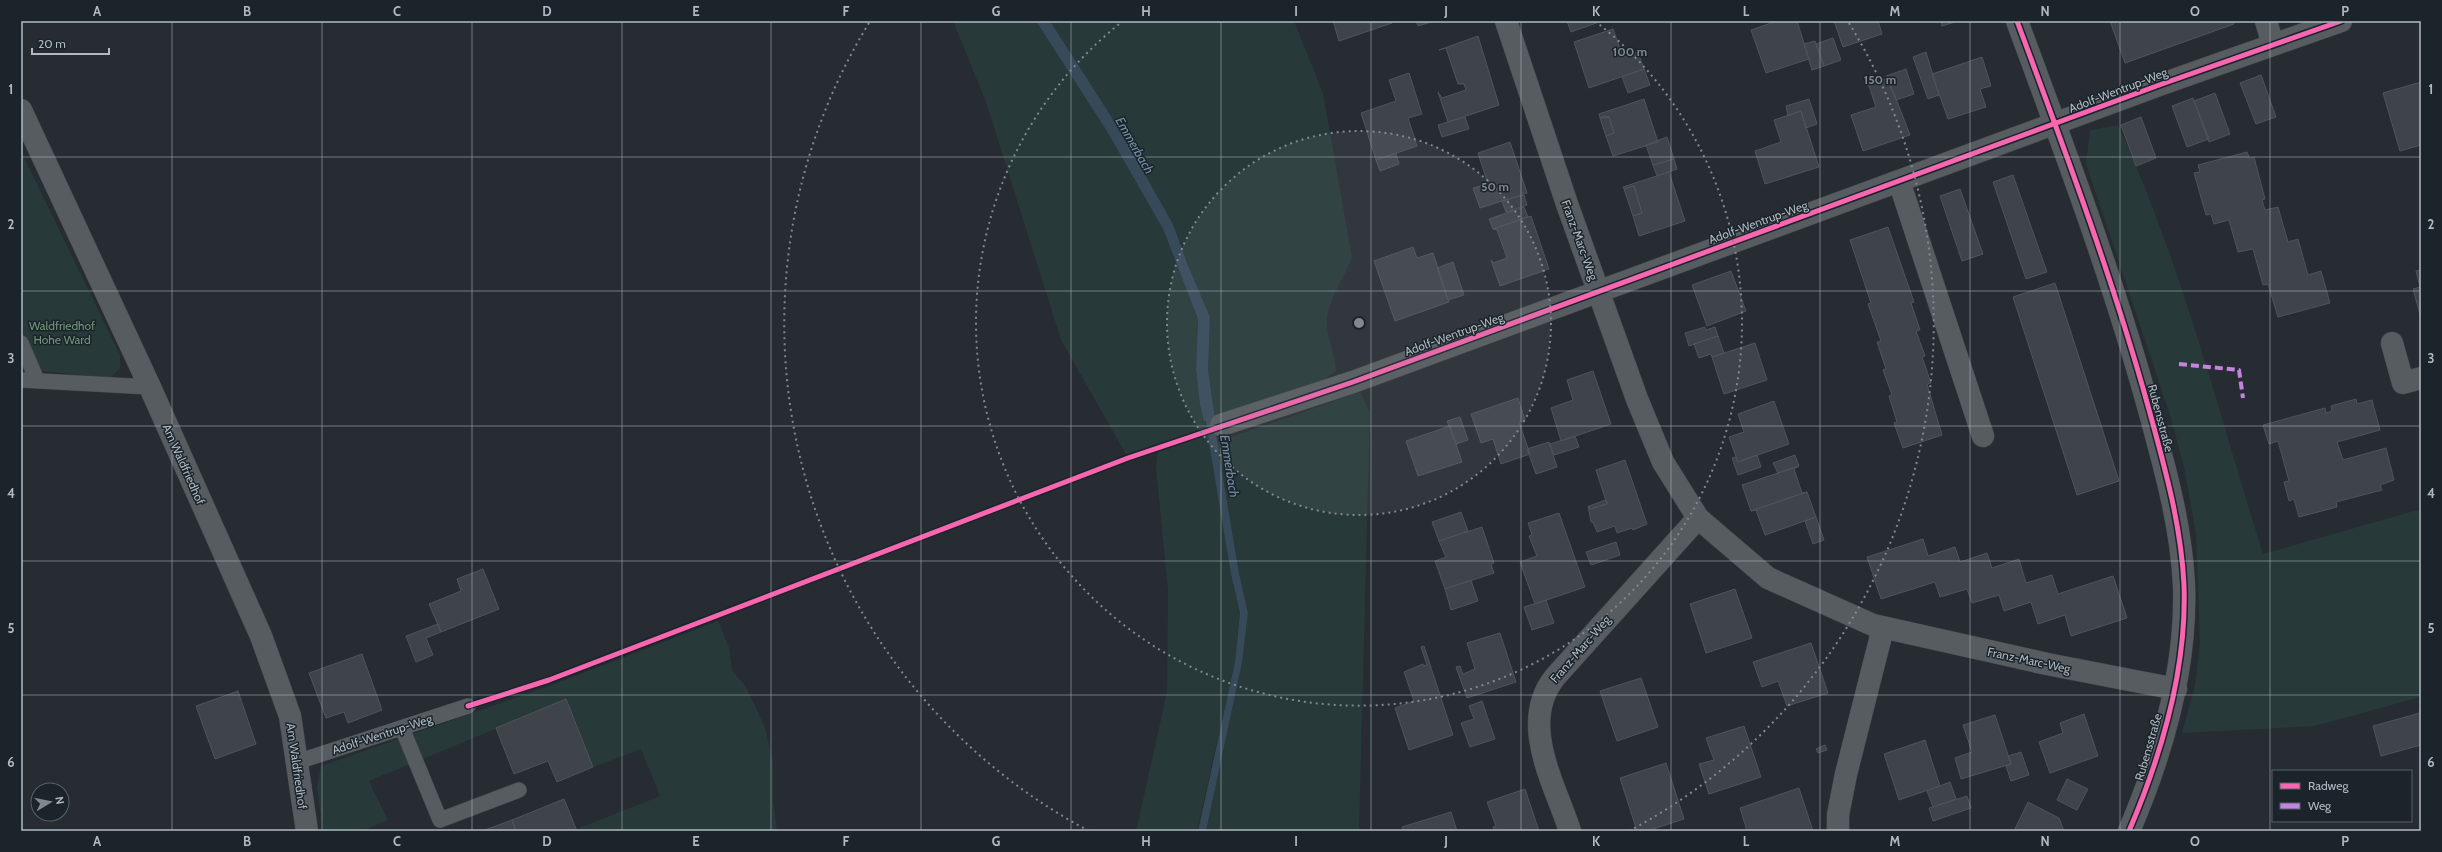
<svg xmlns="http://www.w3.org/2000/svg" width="2442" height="852" font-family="Cabin,sans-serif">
	<rect width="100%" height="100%" fill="#262c32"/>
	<path fill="#273938" d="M 953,21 L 1036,21 L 1108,133 L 1163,229 L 1198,319 L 1196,370 L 1200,405 L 1207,430 L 1231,574 L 1240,613 L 1235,662 L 1197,831 L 1136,831 L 1167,692 L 1168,590 L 1156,468 L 1158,448 L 1128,458 L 1061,340 L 986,102 Z
		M 1050,21 L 1294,21 L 1323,93 L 1352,257 C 1345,278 1328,299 1327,321 C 1326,338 1336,354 1336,371 L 1322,381 L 1215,418 L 1208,370 L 1210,317 L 1187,263 L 1173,224 L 1118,127 Z
		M 2118,125 C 2181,262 2218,410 2263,554 L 2421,509 L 2421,697 L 2315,726 L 2182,733 L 2195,685 L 2200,645 L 2196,534 L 2184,467 L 2170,415 L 2086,164 L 2090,130 Z
		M 21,151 L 120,355 L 120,368 L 110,378 L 32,370 L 21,370 Z
		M 1360,392 L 1370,412 L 1359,831 L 1206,831 L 1242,663 L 1248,613 L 1239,573 L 1217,442 Z
		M 718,621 L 729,647 L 732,670 L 746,687 L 765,727 L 773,762 L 773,799 L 777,831 L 577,831 L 577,829 L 660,796 L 641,749 L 593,767 L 566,700 L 369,781 L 388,820 L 362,831 L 323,831 L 317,787 L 321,766 L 552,685 Z"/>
	<path fill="#374a5a" d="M 1036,21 L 1050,21 L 1118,127 L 1173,224 L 1187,263 L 1210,317 L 1208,370 L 1215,418 L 1204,421 L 1200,405 L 1196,370 L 1198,319 L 1163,229 L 1108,133 Z
		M 1217,442 L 1239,573 L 1248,613 L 1242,663 L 1206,831 L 1198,831 L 1235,662 L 1240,613 L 1231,574 L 1209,443 Z"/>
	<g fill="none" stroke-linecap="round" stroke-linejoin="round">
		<path stroke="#374a5a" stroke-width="8" d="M 1208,410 L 1215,453"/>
	</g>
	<path fill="#3e4449" stroke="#4e5459" d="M 1333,21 L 1391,21 L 1392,23 L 1339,41 Z
		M 1416,21 L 1434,21 L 1418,26 Z
		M 1567,21 L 1602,21 L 1571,32 Z
		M 1777,21 L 1797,21 L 1809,59 L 1766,73 L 1751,30 Z
		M 1834,21 L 1878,21 L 1882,34 L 1843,47 Z
		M 1941,21 L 1958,21 L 1942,26 Z
		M 2110,21 L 2233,21 L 2234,24 L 2125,63 Z
		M 1613,29 L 1623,57 L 1638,52 L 1644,69 L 1589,88 L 1574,42 Z
		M 1478,36 L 1499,105 L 1448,122 L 1438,92 L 1442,98 L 1466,90 L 1464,84 L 1458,84 L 1446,48 L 1439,50 Z
		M 1833,38 L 1841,60 L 1824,66 L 1816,44 Z
		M 1815,41 L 1824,66 L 1812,70 L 1804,44 Z
		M 1926,52 L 1939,95 L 1928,99 L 1913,57 Z
		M 1982,57 L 1991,86 L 1980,89 L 1986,107 L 1948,119 L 1932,74 Z
		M 1644,69 L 1650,85 L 1628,93 L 1622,77 Z
		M 1906,69 L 1914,94 L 1896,100 L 1886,76 Z
		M 1409,73 L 1422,114 L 1408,118 L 1417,146 L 1376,160 L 1361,113 L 1396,101 L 1389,80 Z
		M 2261,75 L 2276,117 L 2256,124 L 2240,83 Z
		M 1888,78 L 1910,135 L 1863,151 L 1851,115 L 1876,107 L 1869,86 L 1867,85 Z
		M 2421,82 L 2421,145 L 2400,151 L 2383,93 Z
		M 2215,93 L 2230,134 L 2209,142 L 2194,101 Z
		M 2193,98 L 2209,139 L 2187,147 L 2172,106 Z
		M 1644,99 L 1658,142 L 1613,156 L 1606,136 L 1614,133 L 1609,117 L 1600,118 L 1599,114 Z
		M 1809,99 L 1817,124 L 1806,128 L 1801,111 L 1788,116 L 1786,106 Z
		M 1801,111 L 1819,167 L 1765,184 L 1755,151 L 1781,142 L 1774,120 Z
		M 1604,116 L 1609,117 L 1614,133 L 1606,136 L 1600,118 Z
		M 1465,117 L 1469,129 L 1442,137 L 1438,125 Z
		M 2141,117 L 2156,158 L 2136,166 L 2121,125 Z
		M 1667,137 L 1674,159 L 1653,165 L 1646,145 Z
		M 1510,142 L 1527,193 L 1480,208 L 1473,188 L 1488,184 L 1478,153 Z
		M 2247,152 L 2250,159 L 2254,157 L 2265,199 L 2262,200 L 2265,210 L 2278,207 L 2288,242 L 2298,239 L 2308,275 L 2321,271 L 2330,303 L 2278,317 L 2268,284 L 2263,285 L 2253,249 L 2238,252 L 2229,220 L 2214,224 L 2211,214 L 2206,215 L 2194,173 L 2200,172 L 2198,165 Z
		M 1396,153 L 1399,164 L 1380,171 L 1376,160 Z
		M 1674,159 L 1677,169 L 1657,176 L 1653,165 Z
		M 1669,172 L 1685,221 L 1639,236 L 1633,216 L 1642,213 L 1634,186 L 1624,189 L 1623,187 Z
		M 2013,175 L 2047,272 L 2026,279 L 1993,182 Z
		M 1634,186 L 1642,213 L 1633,216 L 1624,189 Z
		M 1960,189 L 1983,254 L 1962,261 L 1940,196 Z
		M 1524,195 L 1527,205 L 1506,212 L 1502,201 Z
		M 1524,207 L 1528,217 L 1493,229 L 1489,219 Z
		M 1531,216 L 1549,269 L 1500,286 L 1491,260 L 1493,263 L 1507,258 L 1497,230 L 1493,229 Z
		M 1888,227 L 1914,302 L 1911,303 L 1920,330 L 1916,331 L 1925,356 L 1922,357 L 1931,383 L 1927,384 L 1942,435 L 1903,448 L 1894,423 L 1897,422 L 1889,396 L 1892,395 L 1883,370 L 1886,369 L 1877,342 L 1881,341 L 1868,304 L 1871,303 L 1850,240 Z
		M 1413,247 L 1417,258 L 1433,253 L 1449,302 L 1395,321 L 1374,261 Z
		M 1453,262 L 1464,295 L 1448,300 L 1437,268 Z
		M 2421,270 L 2421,318 L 2413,289 L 2420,287 L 2416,271 Z
		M 1731,271 L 1746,311 L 1707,326 L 1692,285 Z
		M 2055,283 L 2119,481 L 2077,495 L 2013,297 Z
		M 1705,327 L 1706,330 L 1715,327 L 1718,336 L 1689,346 L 1685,333 Z
		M 1718,336 L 1724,353 L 1712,357 L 1711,354 L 1699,358 L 1694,344 Z
		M 1755,343 L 1767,380 L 1724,394 L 1712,357 Z
		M 1593,371 L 1611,424 L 1561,441 L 1551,408 L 1573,400 L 1567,380 Z
		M 1518,398 L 1525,420 L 1519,422 L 1530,454 L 1501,464 L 1493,439 L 1481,443 L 1471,414 Z
		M 2356,399 L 2357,404 L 2372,400 L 2380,430 L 2337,442 L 2343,460 L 2386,448 L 2394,480 L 2380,485 L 2382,490 L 2336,502 L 2337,507 L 2299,517 L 2294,499 L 2289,501 L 2284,482 L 2289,481 L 2278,441 L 2269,444 L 2263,425 L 2325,408 L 2326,413 L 2332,411 L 2331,406 Z
		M 1774,401 L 1789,444 L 1738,462 L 1729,437 L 1744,432 L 1738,414 Z
		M 1460,417 L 1468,440 L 1456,444 L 1447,421 Z
		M 1450,426 L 1462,462 L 1418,476 L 1406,441 Z
		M 1575,436 L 1579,447 L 1554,455 L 1550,444 Z
		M 1549,442 L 1557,467 L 1536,474 L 1527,449 Z
		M 1757,455 L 1761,467 L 1738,475 L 1732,458 L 1736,457 L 1738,462 Z
		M 1795,455 L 1799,466 L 1778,473 L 1773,463 Z
		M 1625,460 L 1647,524 L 1633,530 L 1632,528 L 1617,533 L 1615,526 L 1597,532 L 1593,522 L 1591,522 L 1588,506 L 1590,509 L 1607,504 L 1596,470 Z
		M 1799,466 L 1794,469 L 1802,493 L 1807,492 L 1751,511 L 1742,485 Z
		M 1807,492 L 1816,517 L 1765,535 L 1756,510 L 1751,511 Z
		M 1606,500 L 1607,504 L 1590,509 L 1589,506 Z
		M 1461,512 L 1468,531 L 1439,541 L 1432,522 Z
		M 1559,513 L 1585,587 L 1535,604 L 1520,562 L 1537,556 L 1529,536 L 1532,535 L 1528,523 Z
		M 1816,517 L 1824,540 L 1813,544 L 1805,521 Z
		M 1482,527 L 1494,563 L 1491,564 L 1494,573 L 1445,589 L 1435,561 L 1446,557 L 1439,541 Z
		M 1923,539 L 1928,556 L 1955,547 L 1960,562 L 1987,553 L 1992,568 L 2019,559 L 2026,583 L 2052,575 L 2058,594 L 2113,576 L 2127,618 L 2071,636 L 2065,615 L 2038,624 L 2031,602 L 2004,611 L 1999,595 L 1972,603 L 1967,589 L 1940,597 L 1935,582 L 1881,599 L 1867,557 Z
		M 1616,542 L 1620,555 L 1591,565 L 1586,552 Z
		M 483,569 L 499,609 L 441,632 L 429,604 L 461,591 L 457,579 Z
		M 1471,580 L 1478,601 L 1451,610 L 1445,589 Z
		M 1735,589 L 1752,638 L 1706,653 L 1690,604 Z
		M 1546,600 L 1554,623 L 1532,630 L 1524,607 Z
		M 438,624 L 441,632 L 426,638 L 433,655 L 416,662 L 406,636 Z
		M 1500,633 L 1516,682 L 1467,698 L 1456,667 L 1460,666 L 1463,674 L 1475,669 L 1467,643 Z
		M 1811,643 L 1828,693 L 1787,706 L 1778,681 L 1762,687 L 1753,662 Z
		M 1424,646 L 1453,735 L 1409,750 L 1395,708 L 1414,701 L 1404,672 L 1423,664 L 1423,666 L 1427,665 L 1421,647 Z
		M 362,654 L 382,710 L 348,723 L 344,712 L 326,718 L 309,673 Z
		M 1641,678 L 1658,727 L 1617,741 L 1600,691 Z
		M 238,691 L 256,744 L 215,759 L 196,706 Z
		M 566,699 L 593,767 L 557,782 L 548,761 L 514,774 L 496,728 Z
		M 1482,701 L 1495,739 L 1470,747 L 1461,723 L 1474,719 L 1469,706 Z
		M 2420,709 L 2421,709 L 2421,745 L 2381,756 L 2373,726 L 2420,713 Z
		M 2084,714 L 2098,756 L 2050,773 L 2039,742 L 2063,733 L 2060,723 Z
		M 1995,715 L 2011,764 L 1961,779 L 1955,758 L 1972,752 L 1963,725 Z
		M 1744,726 L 1761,777 L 1709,794 L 1699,764 L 1714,760 L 1706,738 Z
		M 1925,740 L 1940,786 L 1899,800 L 1884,754 Z
		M 1825,745 L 1827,750 L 1818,753 L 1816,749 Z
		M 2021,752 L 2029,775 L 2011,781 L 2006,766 L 2011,764 L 2008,756 Z
		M 1666,763 L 1684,819 L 1647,831 L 1637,831 L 1620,778 Z
		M 2067,779 L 2088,789 L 2077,810 L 2057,800 Z
		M 1950,782 L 1956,799 L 1933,807 L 1927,791 Z
		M 1799,788 L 1813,831 L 1747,831 L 1740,808 Z
		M 1525,789 L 1539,831 L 1494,831 L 1493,827 L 1496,826 L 1487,802 Z
		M 1967,796 L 1971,808 L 1933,821 L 1929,808 Z
		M 564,799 L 577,831 L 516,831 L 512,820 Z
		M 2028,802 L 2059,818 L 2064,831 L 2014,831 Z
		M 1451,812 L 1457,831 L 1403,831 L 1402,827 Z
		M 512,820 L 516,831 L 482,831 Z"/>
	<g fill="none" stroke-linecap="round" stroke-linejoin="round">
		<defs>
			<path id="lane" d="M 21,343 L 37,380
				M 21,380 L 150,387
				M 402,728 L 440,820 L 519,790
				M 297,762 L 468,706"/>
			<path id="street" d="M 1506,21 L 1567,204 L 1637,399 L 1663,462 L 1698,518 L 1768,578 L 1873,625 L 2047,664 L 2176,689
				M 2017,21 C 2064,148 2112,276 2148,406 C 2164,465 2181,523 2184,585 C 2187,669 2162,754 2129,831
				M 2266,21 L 2273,45
				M 21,110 L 150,387 L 261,636 L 290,716 L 307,831
				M 1899,181 L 1983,436
				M 2392,343 L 2403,383 L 2421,378
				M 1221,425 L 1353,382 L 2162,84 L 2341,21
				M 1570,831 C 1555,784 1518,723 1555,677 L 1698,518
				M 1838,831 L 1838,815 L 1846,774 L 1883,628"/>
		</defs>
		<use href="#lane" stroke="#44484c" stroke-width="16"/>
		<use href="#street" stroke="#44484c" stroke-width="23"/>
		<use href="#lane" stroke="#575c60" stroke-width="15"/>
		<use href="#street" stroke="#575c60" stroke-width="22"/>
		<path stroke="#c483df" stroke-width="4" stroke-dasharray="8 4" stroke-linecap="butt" d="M 2179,364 L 2239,370 L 2243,398"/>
		<defs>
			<path id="cycleway" d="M 2017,21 C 2064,148 2112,276 2148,406 C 2164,465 2181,523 2184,585 C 2187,669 2162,754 2129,831
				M 468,706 L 549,680 L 1128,458 L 1353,382 L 2162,84 L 2341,21"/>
		</defs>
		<use href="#cycleway" stroke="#1b242b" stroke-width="8"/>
		<use href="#cycleway" stroke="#f766af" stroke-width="5"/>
	</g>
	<path fill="none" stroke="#b0bac3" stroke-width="1" stroke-opacity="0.55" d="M 172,21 L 172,831M 322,21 L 322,831M 472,21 L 472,831M 622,21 L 622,831M 771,21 L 771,831M 921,21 L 921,831M 1071,21 L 1071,831M 1221,21 L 1221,831M 1371,21 L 1371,831M 1521,21 L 1521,831M 1671,21 L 1671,831M 1820,21 L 1820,831M 1970,21 L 1970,831M 2120,21 L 2120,831M 2270,21 L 2270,831M 21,157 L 2421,157M 21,291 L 2421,291M 21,426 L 2421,426M 21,561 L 2421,561M 21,695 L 2421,695"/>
	<circle cx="1359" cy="323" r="192" fill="#808890" fill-opacity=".12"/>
	<g fill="none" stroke="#808890" stroke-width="2" stroke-dasharray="2 4">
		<circle cx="1359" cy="323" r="192"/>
		<path d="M1595 21A383 383 0 1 1 1123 21"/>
		<path d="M1089 831A575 575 0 0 1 869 23M1849 23A575 575 0 0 1 1629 831"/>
	</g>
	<g text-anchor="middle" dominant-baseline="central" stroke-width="3" stroke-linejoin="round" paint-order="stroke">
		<g font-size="12" fill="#b0bac3" stroke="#1b242b">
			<text transform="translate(2118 90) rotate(-21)">Adolf-Wentrup-Weg</text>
			<text transform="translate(1758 222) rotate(-20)">Adolf-Wentrup-Weg</text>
			<text transform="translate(1580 240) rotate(70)">Franz-Marc-Weg</text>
			<text transform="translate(1454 334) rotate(-20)">Adolf-Wentrup-Weg</text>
			<text transform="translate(2161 418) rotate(75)">Rubensstraße</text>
			<text transform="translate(184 464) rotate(66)">Am Waldfriedhof</text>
			<text transform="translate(1580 649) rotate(-49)">Franz-Marc-Weg</text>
			<text transform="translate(2029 660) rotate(12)">Franz-Marc-Weg</text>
			<text transform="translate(382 734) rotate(-18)">Adolf-Wentrup-Weg</text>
			<text transform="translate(2148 747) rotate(-74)">Rubensstraße</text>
			<text transform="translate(297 766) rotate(82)">Am Waldfriedhof</text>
		</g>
		<g font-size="12" fill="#719675" stroke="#1b242b">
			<text x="62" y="325">Waldfriedhof<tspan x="62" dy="14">Hohe Ward</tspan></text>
		</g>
		<g font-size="13" font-style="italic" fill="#738ea4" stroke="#1b242b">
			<text transform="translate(1135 145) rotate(60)">Emmerbach</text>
			<text transform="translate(1230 466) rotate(81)">Emmerbach</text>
		</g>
	</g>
	<circle cx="1359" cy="323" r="6" fill="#808890" stroke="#1b242b" stroke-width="2"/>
	<g font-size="12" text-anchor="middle" font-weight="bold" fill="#808890" stroke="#1b242b" stroke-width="3" stroke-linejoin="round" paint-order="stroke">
		<text x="1630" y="56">100 m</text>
		<text x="1880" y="84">150 m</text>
		<text x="1495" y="191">50 m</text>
	</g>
	<rect width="2442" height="852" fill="none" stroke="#1b242b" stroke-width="44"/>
	<rect x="2272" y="770" width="140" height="52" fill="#1b242b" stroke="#576068"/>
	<rect x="2280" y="783" width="20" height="6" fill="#f766af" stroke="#576068"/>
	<text x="2308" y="790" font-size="12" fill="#b0bac3">Radweg</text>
	<rect x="2280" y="803" width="20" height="6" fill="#c483df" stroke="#576068"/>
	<text x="2308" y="810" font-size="12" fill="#b0bac3">Weg</text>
	<g transform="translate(50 802) rotate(80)"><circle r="19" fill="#1b242b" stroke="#576068"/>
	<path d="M0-3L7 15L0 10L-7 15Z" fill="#808890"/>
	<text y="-6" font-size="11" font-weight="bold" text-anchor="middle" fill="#b0bac3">N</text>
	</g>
	<path d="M32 48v6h77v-6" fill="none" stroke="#b0bac3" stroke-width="2"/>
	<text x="38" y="48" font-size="12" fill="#b0bac3" stroke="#1b242b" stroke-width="3" paint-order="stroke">20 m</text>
	<rect x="22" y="22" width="2398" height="808" fill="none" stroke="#b0bac3" stroke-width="1.5"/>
	<g font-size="13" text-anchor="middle" font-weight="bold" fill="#b0bac3">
		<text x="97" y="16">A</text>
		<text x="247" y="16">B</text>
		<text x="397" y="16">C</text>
		<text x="547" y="16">D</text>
		<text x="696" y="16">E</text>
		<text x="846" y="16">F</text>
		<text x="996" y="16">G</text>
		<text x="1146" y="16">H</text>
		<text x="1296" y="16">I</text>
		<text x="1446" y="16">J</text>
		<text x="1596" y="16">K</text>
		<text x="1746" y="16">L</text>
		<text x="1895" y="16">M</text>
		<text x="2045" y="16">N</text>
		<text x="2195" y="16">O</text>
		<text x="2345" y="16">P</text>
		<text x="11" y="94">1</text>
		<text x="2431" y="94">1</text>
		<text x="11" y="229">2</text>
		<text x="2431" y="229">2</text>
		<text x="11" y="363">3</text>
		<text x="2431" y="363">3</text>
		<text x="11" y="498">4</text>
		<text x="2431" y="498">4</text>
		<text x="11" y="633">5</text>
		<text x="2431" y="633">5</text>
		<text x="11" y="767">6</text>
		<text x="2431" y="767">6</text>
		<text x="97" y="846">A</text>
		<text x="247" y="846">B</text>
		<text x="397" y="846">C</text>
		<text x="547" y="846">D</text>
		<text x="696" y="846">E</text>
		<text x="846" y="846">F</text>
		<text x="996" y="846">G</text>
		<text x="1146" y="846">H</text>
		<text x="1296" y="846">I</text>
		<text x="1446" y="846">J</text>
		<text x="1596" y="846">K</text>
		<text x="1746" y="846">L</text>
		<text x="1895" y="846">M</text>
		<text x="2045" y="846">N</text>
		<text x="2195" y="846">O</text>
		<text x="2345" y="846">P</text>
	</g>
</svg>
